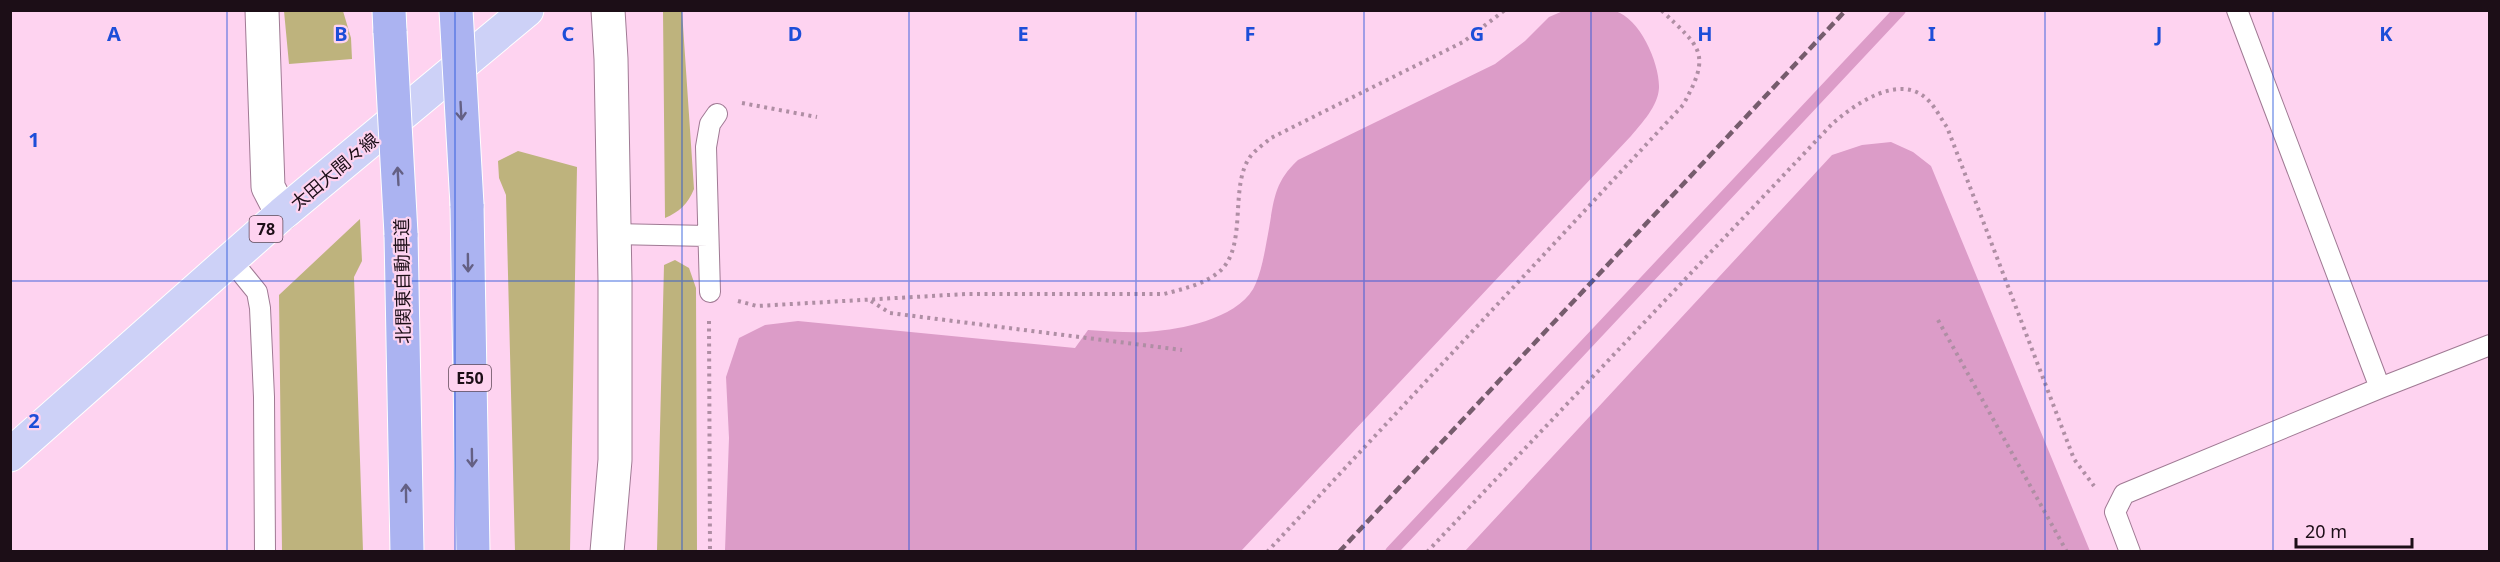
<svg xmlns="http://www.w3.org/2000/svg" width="2500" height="562" font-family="'Noto Sans','Noto Sans JP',sans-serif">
	<rect width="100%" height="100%" fill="#fed3f0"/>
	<path fill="#beb37d" d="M 284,11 L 343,11 L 351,38 L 352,59 L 289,64 Z
		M 663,11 L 682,11 L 694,189 C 688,204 679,212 665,218 Z
		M 518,151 L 577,167 L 570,551 L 515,551 L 506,195 L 499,178 L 498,161 Z
		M 360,219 L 362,261 L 354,277 L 363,551 L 282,551 L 279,295 Z
		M 675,260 L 689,268 L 696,288 L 697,551 L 657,551 L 664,265 Z"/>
	<path fill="#dc9cc8" d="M 1563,11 C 1579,10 1600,7 1615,11 C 1640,18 1660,64 1659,88 C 1658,106 1642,123 1631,136 L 1241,551 L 725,551 L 729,438 L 726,377 L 739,338 L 765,325 L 798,321 L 1075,348 L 1088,330 C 1110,331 1134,334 1157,331 C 1188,328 1243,316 1256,283 C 1262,269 1265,250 1268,234 C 1274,202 1273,183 1298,160 L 1495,64 L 1525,41 L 1549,17 Z
		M 1891,142 L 1913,152 L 1931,166 L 2090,551 L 1465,551 L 1832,155 L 1862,145 Z"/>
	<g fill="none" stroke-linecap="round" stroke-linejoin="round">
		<path stroke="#dc9cc8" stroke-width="12" d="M 1391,552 L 1900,10"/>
		<defs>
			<path id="service" d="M 2237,10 L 2380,388
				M 613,234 L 708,236
				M 231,260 L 257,292 L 260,308 L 264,397 L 265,552
				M 710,292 L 706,147 L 710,124 L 717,114
				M 2130,552 L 2115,512 L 2124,494 L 2380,388 L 2490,345"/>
			<path id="minor" d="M 262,10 L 268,187 L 282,214"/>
			<path id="tertiary" d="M 607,552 L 615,460 L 615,281 L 611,59 L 608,10"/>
			<path id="primary" d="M 10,455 L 282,214 L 527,10"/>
			<path id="motorway" d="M 389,10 L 390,32
				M 467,205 L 473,552
				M 401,234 L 407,552"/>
		</defs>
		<use href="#service" stroke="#a07a94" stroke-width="22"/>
		<use href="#minor" stroke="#a07a94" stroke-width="35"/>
		<use href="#tertiary" stroke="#a07a94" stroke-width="35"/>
		<use href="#primary" stroke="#fff" stroke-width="35"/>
		<use href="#motorway" stroke="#fff" stroke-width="35"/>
		<path stroke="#af8ea4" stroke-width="4" stroke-dasharray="3 4.5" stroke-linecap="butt" d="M 742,103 L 817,117
			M 738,301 L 757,306 L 966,294 L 1164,294 C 1183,289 1205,284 1220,271 C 1248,246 1229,186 1250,157 C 1255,150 1264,144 1271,138 L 1463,42 L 1505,10
			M 871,301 L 890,313 L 1182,350
			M 1938,320 L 2067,552
			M 709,321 L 710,552
			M 1267,552 L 1683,105 C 1712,53 1701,48 1661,10
			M 1427,552 L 1832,124 C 1855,104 1900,72 1928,100 C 1936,108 1941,119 1947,127 L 2074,459 L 2094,486"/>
		<use href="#service" stroke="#fff" stroke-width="20"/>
		<use href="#minor" stroke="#fff" stroke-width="33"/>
		<use href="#tertiary" stroke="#fff" stroke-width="33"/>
		<use href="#primary" stroke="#cdd1f7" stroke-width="33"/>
		<use href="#motorway" stroke="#abb3f1" stroke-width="33"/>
		<path stroke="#765c6d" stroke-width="4.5" stroke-dasharray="9 4.5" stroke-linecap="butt" d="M 1339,552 L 1846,10"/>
		<defs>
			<path id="motorway-bridge" d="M 456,10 L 467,205
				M 390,32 L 401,234"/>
		</defs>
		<use href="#motorway-bridge" stroke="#fff" stroke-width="35" stroke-linecap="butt"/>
		<use href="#motorway-bridge" stroke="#abb3f1" stroke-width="33"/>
	</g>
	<defs><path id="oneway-shaft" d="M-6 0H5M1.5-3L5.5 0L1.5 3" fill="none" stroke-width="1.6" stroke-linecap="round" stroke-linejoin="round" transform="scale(1.5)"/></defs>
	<g stroke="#646084">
		<use href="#oneway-shaft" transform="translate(461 111) rotate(87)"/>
		<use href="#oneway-shaft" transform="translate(398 176) rotate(-93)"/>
		<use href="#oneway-shaft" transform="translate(468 263) rotate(89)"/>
		<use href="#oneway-shaft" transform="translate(472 458) rotate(89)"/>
		<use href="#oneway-shaft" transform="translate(406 493) rotate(-91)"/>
	</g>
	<path fill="none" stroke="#1d4ed8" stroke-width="1.5" stroke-opacity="0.55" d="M 227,10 L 227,552M 455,10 L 455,552M 682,10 L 682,552M 909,10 L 909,552M 1136,10 L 1136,552M 1364,10 L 1364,552M 1591,10 L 1591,552M 1818,10 L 1818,552M 2045,10 L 2045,552M 2273,10 L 2273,552M 10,281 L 2490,281"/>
	<g text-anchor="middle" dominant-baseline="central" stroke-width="4.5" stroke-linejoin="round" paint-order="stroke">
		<g fill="#fed3f0" stroke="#604958" stroke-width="1.5">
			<rect x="249.5" y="216" width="33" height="26" rx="4.5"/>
			<rect x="449" y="365" width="42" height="26" rx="4.5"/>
		</g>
		<g font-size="16" font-weight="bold" fill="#1c0e17">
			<text x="266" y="229">78</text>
			<text x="470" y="378">E50</text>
		</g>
		<g font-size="18" fill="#1c0e17" stroke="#fed3f0">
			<text transform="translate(334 171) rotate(-40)">太田大間々線</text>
			<text transform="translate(402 281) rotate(-91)">北関東自動車道</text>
		</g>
	</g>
	<g font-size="20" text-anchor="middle" font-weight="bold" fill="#1d4ed8" stroke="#fed3f0" stroke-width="4.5" stroke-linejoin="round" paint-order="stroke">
		<text x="114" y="41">A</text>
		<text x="341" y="41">B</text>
		<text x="568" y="41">C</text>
		<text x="795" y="41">D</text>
		<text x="1023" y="41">E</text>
		<text x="1250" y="41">F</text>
		<text x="1477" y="41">G</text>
		<text x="1705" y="41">H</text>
		<text x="1932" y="41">I</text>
		<text x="2159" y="41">J</text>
		<text x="2386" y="41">K</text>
		<text x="34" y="147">1</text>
		<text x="34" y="428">2</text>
	</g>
	<rect width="2500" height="562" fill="none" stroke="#1c0e17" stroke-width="24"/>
	<path d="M2296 538v9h116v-9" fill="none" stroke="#1c0e17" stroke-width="3"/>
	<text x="2305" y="538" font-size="18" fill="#1c0e17" stroke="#fed3f0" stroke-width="4.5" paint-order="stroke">20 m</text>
</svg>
